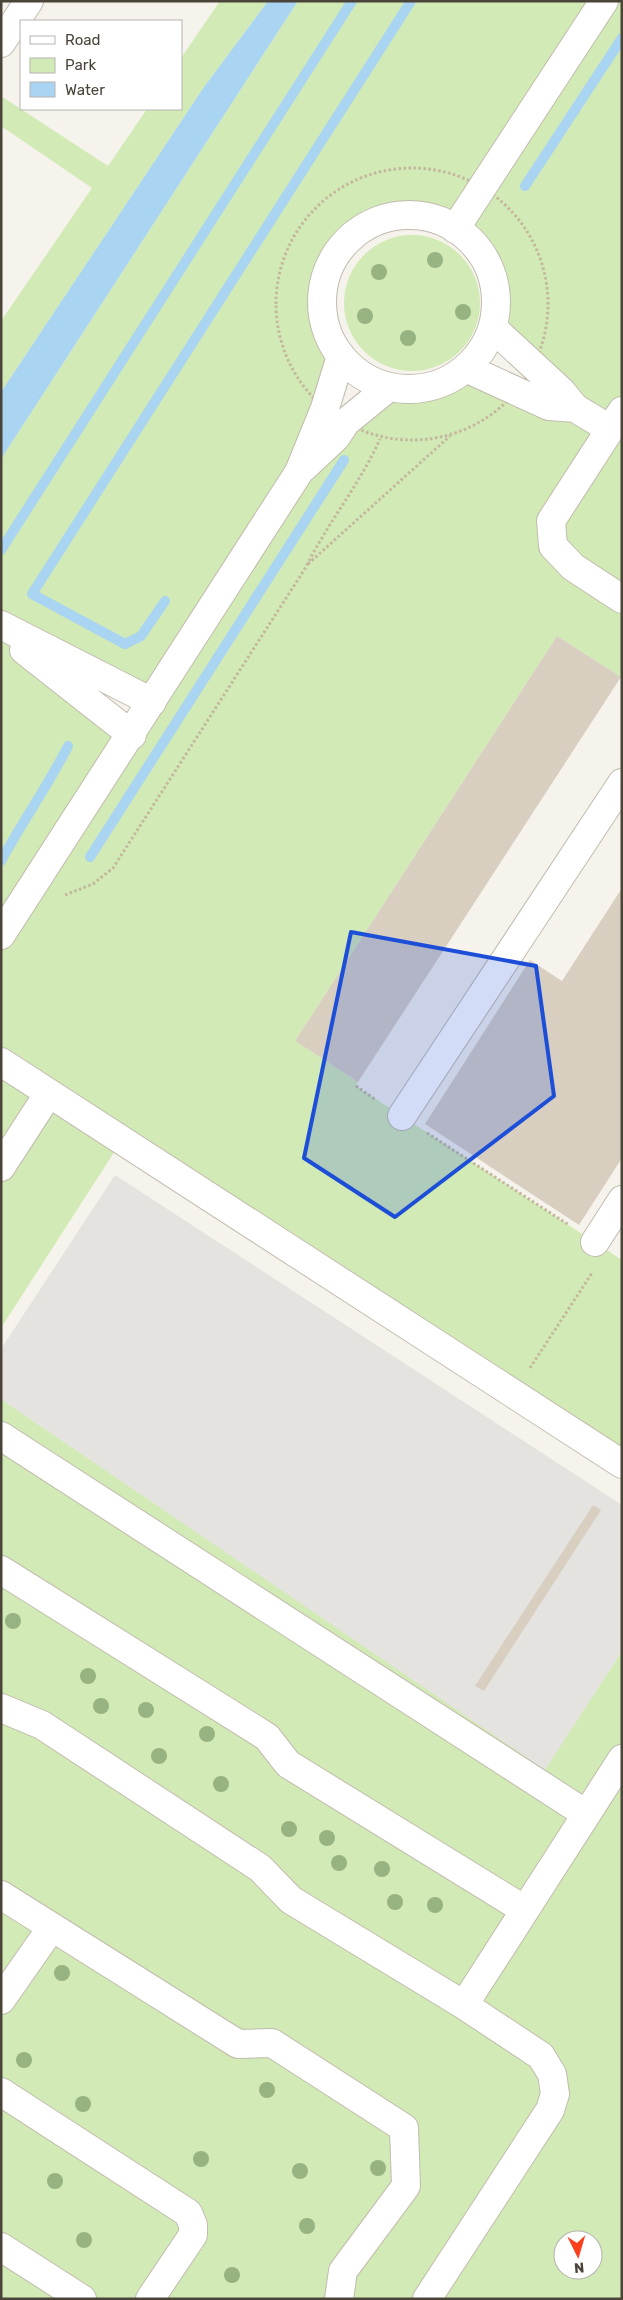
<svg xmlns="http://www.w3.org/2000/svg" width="623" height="2300" font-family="Rubik,sans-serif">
	<rect width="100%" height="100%" fill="#f6f3ec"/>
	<path fill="#d2eab5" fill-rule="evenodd" d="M 220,1 L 268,1 L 204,87 L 1,392 L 1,321 L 92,188 L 1,126 L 1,96 L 108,166 L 147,109 L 181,109 L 181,58 Z
		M 298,1 L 622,1 L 622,678 L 557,636 L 295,1041 L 358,1082 L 356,1086 L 622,1260 L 622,1464 L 122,1140 L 1,1328 L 1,632 L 131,735 L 152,702 L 1,625 L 1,459 ZM 416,215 L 446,223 L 472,241 L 490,266 L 497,297 L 494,329 L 548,406 L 468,369 C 439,385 422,393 389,387 L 314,431 L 341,356 C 307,314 321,250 368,226 C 374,223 380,219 386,217 C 395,215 406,216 416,215 Z
		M344 303a68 68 0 1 1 136 0a68 68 0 1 1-136 0Z
		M 1,1399 L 545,1769 L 622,1651 L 622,2299 L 1,2299 ZM 563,2240 L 593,2240 L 593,2270 L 563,2270 Z"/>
	<path fill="#e5e3e0" d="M 115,1175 L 622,1505 L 622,1651 L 545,1770 L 1,1399 L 1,1349 Z"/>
	<path fill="#a9d4f2" d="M 268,1 L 298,1 L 1,459 L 1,392 L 204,87 Z"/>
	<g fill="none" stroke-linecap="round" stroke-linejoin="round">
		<path stroke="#a9d4f2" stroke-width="10" d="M 525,186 L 622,38
			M 1,550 L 352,1
			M 165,601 L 141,636 L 125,644 L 32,594 L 411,1
			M 90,857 L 344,460
			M 1,861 C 22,822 48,786 68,746"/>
	</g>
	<path fill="#d8cfc1" d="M 557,636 L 621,677 L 358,1082 L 295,1041 Z
		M 622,888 L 622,1158 L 579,1225 L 425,1124 L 530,960 L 562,981 Z
		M 593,1505 L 601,1510 L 484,1691 L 475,1686 Z"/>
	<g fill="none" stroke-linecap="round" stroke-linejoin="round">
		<defs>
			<path id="minor" d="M 1,43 L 29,1
				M322 302a87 87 0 1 1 174 0a87 87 0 1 1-174 0Z
				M 455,229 L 604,1
				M 494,329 L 561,391 L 575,408 L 610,429
				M 468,369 L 549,406 L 575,408
				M 622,411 L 551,521 L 553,546 L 573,567 L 622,599
				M 304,467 L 336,437 L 346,422 L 389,387
				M 1,625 L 152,702
				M 24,650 L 132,735
				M 1,935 L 299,472 L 325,408 L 341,356
				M 1,1062 L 622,1464
				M 402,1116 L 622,783
				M 1,1167 L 49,1093
				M 595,1242 L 622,1200
				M 1,1436 L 586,1814
				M 1,1570 L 267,1737 L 288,1764 L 525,1910
				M 1,1708 L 42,1725 L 260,1868 L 291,1900 L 464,2005 L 541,2056 L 552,2074 L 555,2094 L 550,2110 L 427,2299
				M 1,1895 L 238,2044 L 272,2043 L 404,2128 L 406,2186 L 343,2271 L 339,2299
				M 1,2000 L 52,1927
				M 464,2005 L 622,1759
				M 1,2092 L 188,2213 L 193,2225 L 193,2235 L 150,2299
				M 1,2247 L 82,2299"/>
		</defs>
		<use href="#minor" stroke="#c2bbae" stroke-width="30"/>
		<path stroke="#c4b79f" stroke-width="3" stroke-dasharray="2.5 2.5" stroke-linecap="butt" d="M276 304a136 136 0 1 1 272 0a136 136 0 1 1-272 0Z
			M 308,564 L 450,436
			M 65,895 L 93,884 L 113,868 L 306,567 C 328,522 360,484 380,439
			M 356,1086 L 376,1100
			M 427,1133 L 569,1225
			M 530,1368 L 592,1273"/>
		<use href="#minor" stroke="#fff" stroke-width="28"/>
	</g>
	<g fill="#97b381">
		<circle cx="435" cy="260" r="8"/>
		<circle cx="379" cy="272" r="8"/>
		<circle cx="463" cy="312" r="8"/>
		<circle cx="365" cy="316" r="8"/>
		<circle cx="408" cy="338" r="8"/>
		<circle cx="13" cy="1621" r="8"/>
		<circle cx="88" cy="1676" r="8"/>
		<circle cx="101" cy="1706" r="8"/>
		<circle cx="146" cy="1710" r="8"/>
		<circle cx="207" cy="1734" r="8"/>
		<circle cx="159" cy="1756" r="8"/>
		<circle cx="221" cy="1784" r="8"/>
		<circle cx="289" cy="1829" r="8"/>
		<circle cx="327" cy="1838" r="8"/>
		<circle cx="339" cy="1863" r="8"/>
		<circle cx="382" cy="1869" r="8"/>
		<circle cx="395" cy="1902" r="8"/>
		<circle cx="435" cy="1905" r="8"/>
		<circle cx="62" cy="1973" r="8"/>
		<circle cx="24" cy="2060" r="8"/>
		<circle cx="267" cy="2090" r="8"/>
		<circle cx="83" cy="2104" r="8"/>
		<circle cx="201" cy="2159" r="8"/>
		<circle cx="378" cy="2168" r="8"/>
		<circle cx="300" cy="2171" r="8"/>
		<circle cx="55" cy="2181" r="8"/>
		<circle cx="307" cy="2226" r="8"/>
		<circle cx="84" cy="2240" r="8"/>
		<circle cx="232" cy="2275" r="8"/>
	</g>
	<path fill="#1d4ed8" fill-opacity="0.2" stroke="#1d4ed8" stroke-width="4" stroke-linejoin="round" d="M 351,932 L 536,966 L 554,1096 L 395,1217 L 304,1158 Z"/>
	<rect width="623" height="2300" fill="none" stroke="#4b4439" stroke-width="5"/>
	<rect x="20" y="20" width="162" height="90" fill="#ffffff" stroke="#b7b4b0"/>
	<rect x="30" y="36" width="25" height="8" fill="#ffffff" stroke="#b7b4b0"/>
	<text x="65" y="45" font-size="15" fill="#4b4439">Road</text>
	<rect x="30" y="58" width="25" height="15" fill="#d2eab5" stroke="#b7b4b0"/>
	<text x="65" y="70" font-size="15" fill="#4b4439">Park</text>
	<rect x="30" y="82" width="25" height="15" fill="#a9d4f2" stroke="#b7b4b0"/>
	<text x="65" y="95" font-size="15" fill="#4b4439">Water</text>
	<g transform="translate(578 2255) rotate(175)"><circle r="24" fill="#ffffff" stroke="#b7b4b0"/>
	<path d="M0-4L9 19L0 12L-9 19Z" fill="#fc3f1d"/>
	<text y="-8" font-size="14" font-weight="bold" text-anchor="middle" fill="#4b4439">N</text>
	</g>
</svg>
